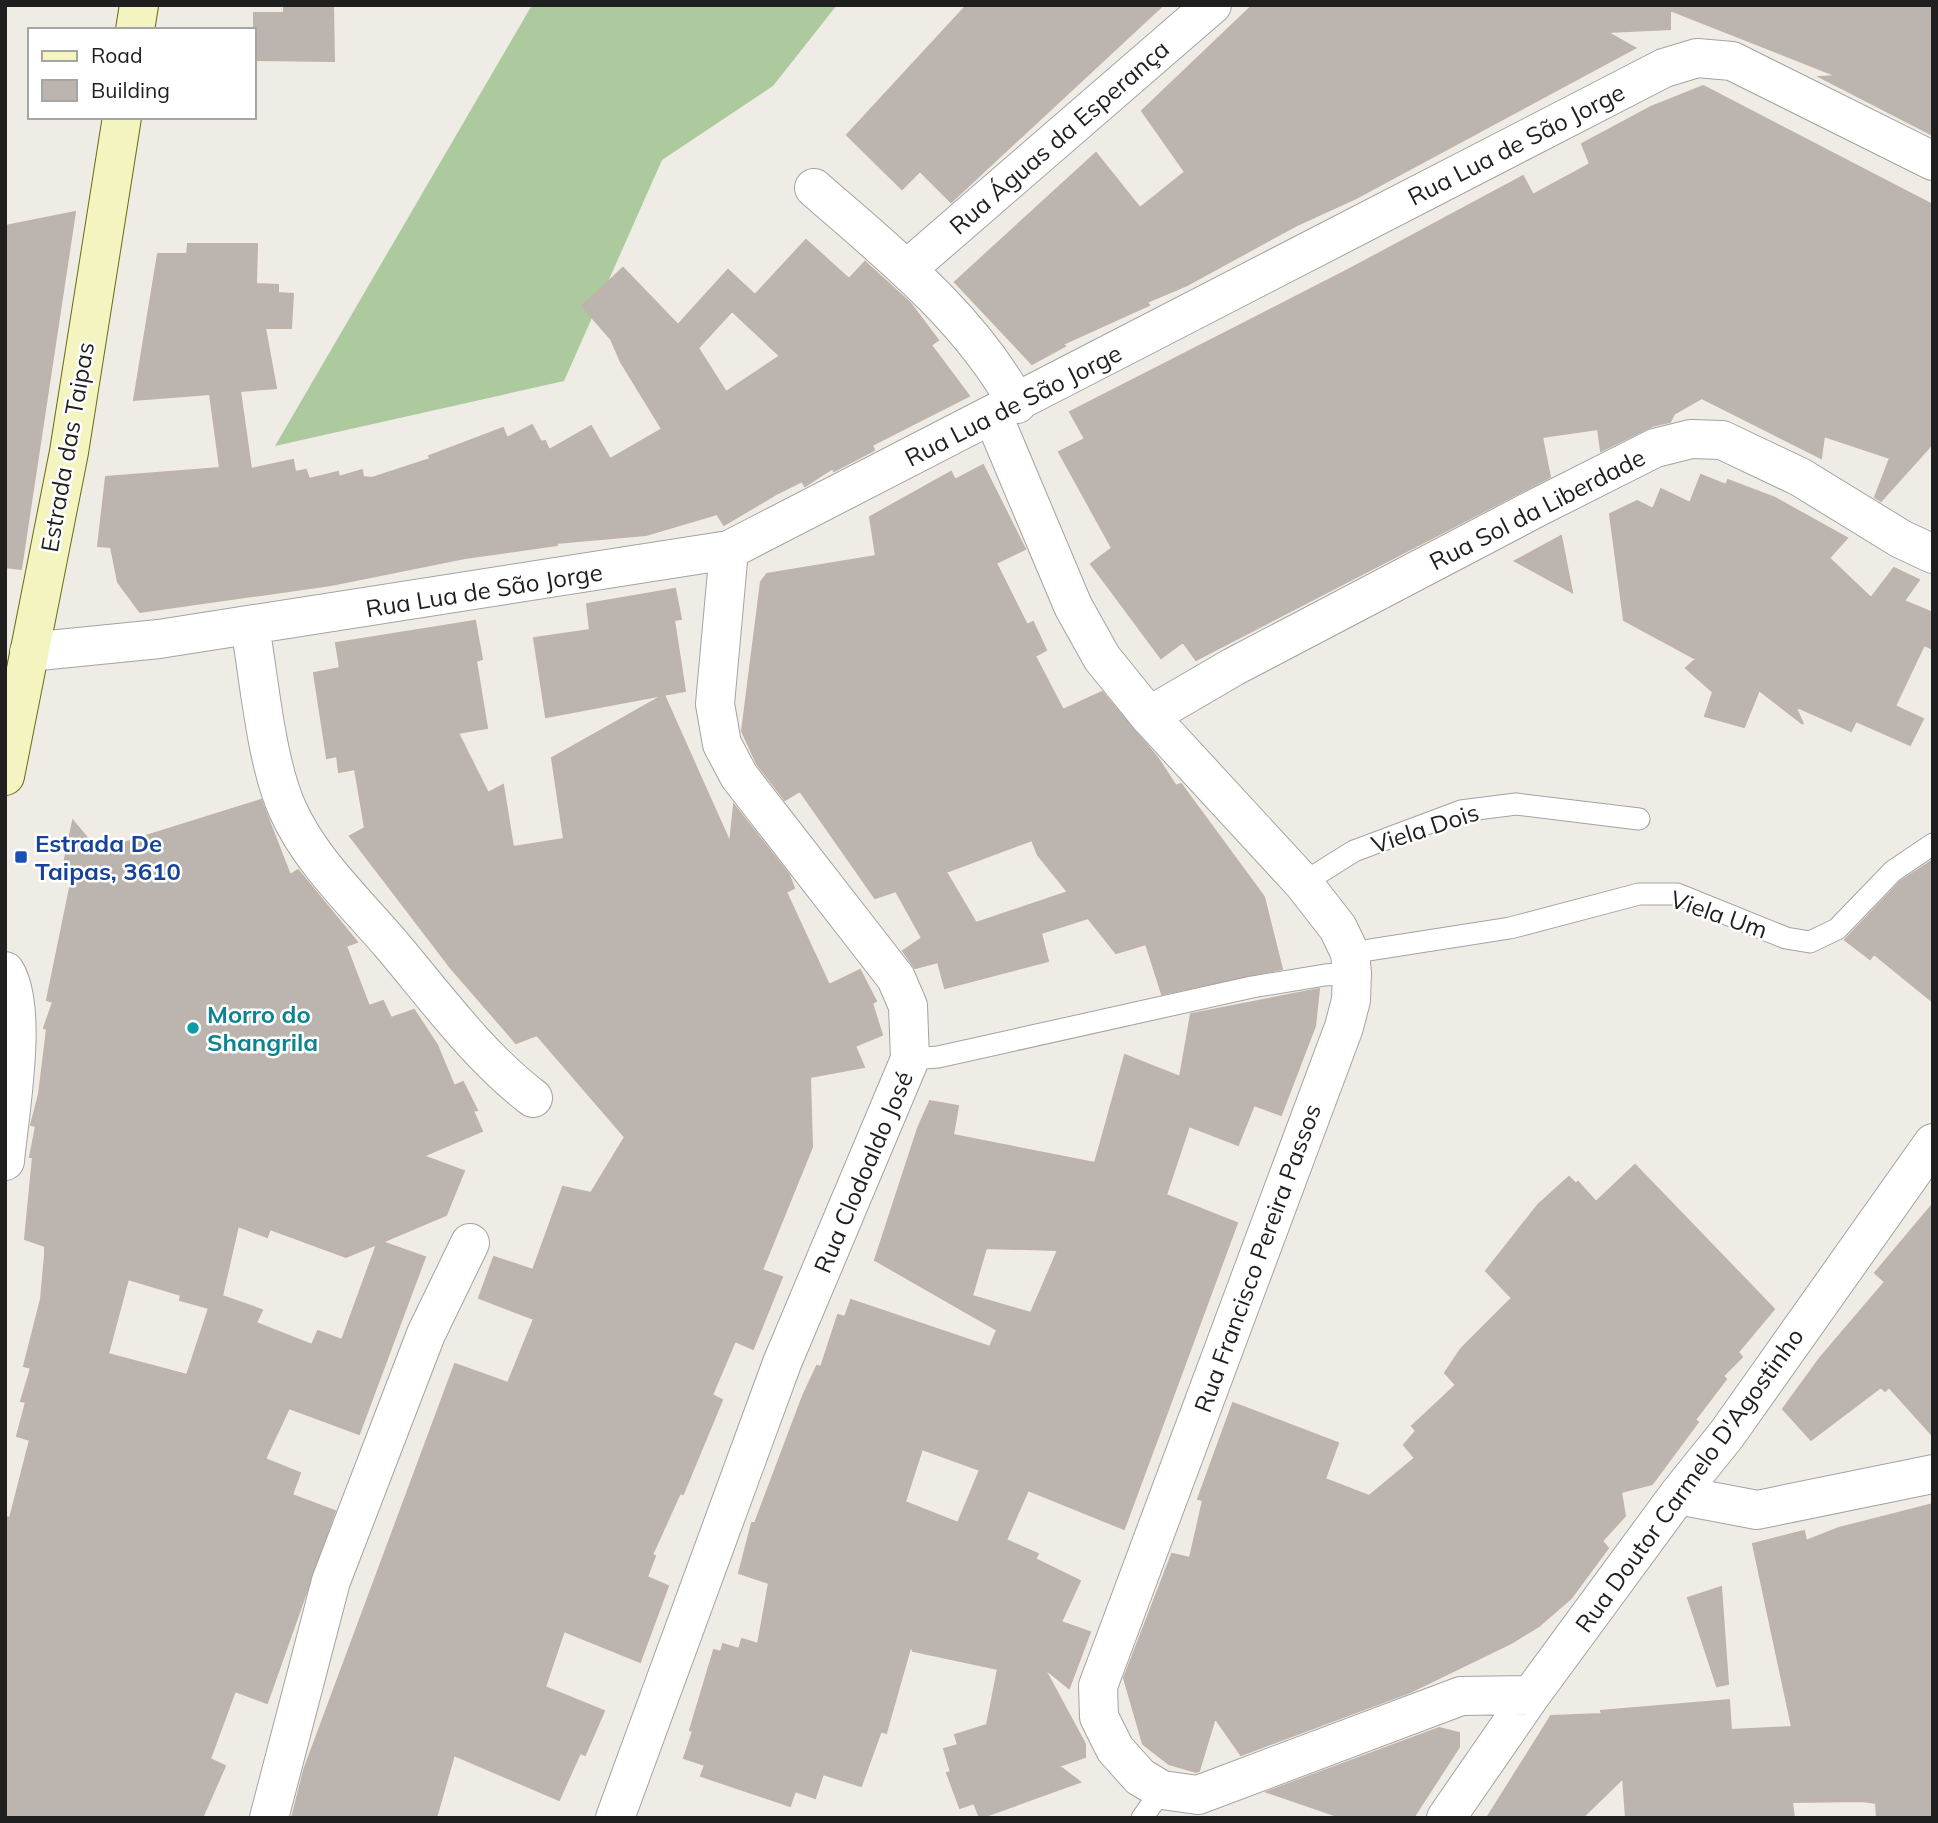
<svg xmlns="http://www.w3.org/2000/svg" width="1938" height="1823" font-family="Mulish,sans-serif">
	<rect width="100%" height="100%" fill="#efece6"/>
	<path fill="#adca9f" d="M 532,5 L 837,5 L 773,86 L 662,160 L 564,381 L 275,446 Z"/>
	<path fill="#bcb5af" stroke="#bfb3aa" stroke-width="2" fill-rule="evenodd" d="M 284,5 L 333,5 L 334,61 L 254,60 L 254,13 L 284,13 Z
		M 967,5 L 1163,5 L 951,202 L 920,171 L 902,189 L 847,135 Z
		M 1253,5 L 1933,5 L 1933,135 L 1820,77 L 1837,76 L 1670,10 L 1670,29 L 1607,32 L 1635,48 L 1356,198 L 1297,225 L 1187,285 L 1147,302 L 1149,305 L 1063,344 L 1065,346 L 1032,364 L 955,282 L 1096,153 L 1140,208 L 1185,172 L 1142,111 Z
		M 1703,86 L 1933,205 L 1933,443 L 1881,501 L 1875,497 L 1890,458 L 1824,436 L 1821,458 L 1702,398 L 1674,414 L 1670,422 L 1652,426 L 1601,451 L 1598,429 L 1542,437 L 1550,477 L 1196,660 L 1183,642 L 1161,658 L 1091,564 L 1112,548 L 1059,452 L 1085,439 L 1070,412 L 1348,270 L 1523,176 L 1533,195 L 1590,164 L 1582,144 L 1651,107 Z
		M 75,212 L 21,569 L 5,567 L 5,226 Z
		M 806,240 L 849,279 L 865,262 L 910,303 L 938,340 L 931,345 L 969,396 L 872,445 L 874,450 L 834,471 L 833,468 L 805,486 L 802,481 L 778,493 L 724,525 L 717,514 L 646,535 L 556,543 L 557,545 L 465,558 L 331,585 L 140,612 L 118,582 L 111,547 L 98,546 L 106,477 L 220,468 L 210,394 L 134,400 L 158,254 L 187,254 L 188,244 L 257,244 L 256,284 L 278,285 L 278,293 L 293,294 L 291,328 L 265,328 L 276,388 L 240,391 L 251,469 L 293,460 L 295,472 L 306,470 L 309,479 L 338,472 L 339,477 L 362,470 L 363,477 L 372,478 L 430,459 L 429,456 L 503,428 L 507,438 L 532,425 L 541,442 L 545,441 L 549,450 L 591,426 L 610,459 L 662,429 L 621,362 L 611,339 L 582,306 L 623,268 L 678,325 L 728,270 L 755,295 ZM 732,311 L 780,356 L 726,392 L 698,348 Z
		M 983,465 L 1025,549 L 996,563 L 1027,625 L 1033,622 L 1046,650 L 1035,656 L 1063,710 L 1102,692 L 1157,757 L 1176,786 L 1181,784 L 1264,897 L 1282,969 L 1162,994 L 1146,944 L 1116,953 L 1088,918 L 1041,933 L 1048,961 L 945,988 L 938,962 L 915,968 L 903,951 L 922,938 L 896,891 L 875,898 L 800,791 L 785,800 L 757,764 L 742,731 L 761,582 L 767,574 L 876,556 L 870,517 L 951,472 L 955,480 ZM 1032,840 L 1038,855 L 1068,892 L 976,923 L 946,872 Z
		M 1701,475 L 1726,485 L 1728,480 L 1775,498 L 1847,538 L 1829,558 L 1871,598 L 1894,568 L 1919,580 L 1904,601 L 1933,613 L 1933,649 L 1924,645 L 1895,706 L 1923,719 L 1910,745 L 1856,721 L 1851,731 L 1795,706 L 1803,724 L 1759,690 L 1744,727 L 1705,716 L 1713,692 L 1686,668 L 1696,659 L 1624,620 L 1610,514 L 1637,501 L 1653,509 L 1661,489 L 1690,503 Z
		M 1561,536 L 1572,592 L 1515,561 Z
		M 675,589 L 681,619 L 674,620 L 685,691 L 546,717 L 534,638 L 590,630 L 587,604 Z
		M 475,621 L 482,659 L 476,661 L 487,728 L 458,733 L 488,793 L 503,785 L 513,847 L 564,839 L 552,758 L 664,695 L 730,843 L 734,805 L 789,875 L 794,888 L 786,892 L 829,985 L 860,970 L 876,1001 L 872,1003 L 882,1035 L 855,1046 L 864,1067 L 810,1077 L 812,1147 L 762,1270 L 782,1277 L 753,1349 L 735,1341 L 712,1395 L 722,1400 L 683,1494 L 680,1493 L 652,1555 L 655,1556 L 647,1577 L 668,1586 L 640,1662 L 564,1631 L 545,1687 L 604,1711 L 585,1755 L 580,1753 L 559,1800 L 454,1755 L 436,1818 L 292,1818 L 304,1770 L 455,1364 L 508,1383 L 534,1319 L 479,1298 L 494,1257 L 533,1270 L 563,1187 L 591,1193 L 625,1137 L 537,1035 L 516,1043 L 451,968 L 350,836 L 365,828 L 355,769 L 339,772 L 337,756 L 327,758 L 314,673 L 340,668 L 336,643 Z
		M 261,800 L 290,875 L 298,870 L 357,942 L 346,946 L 369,1006 L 383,1001 L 391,1018 L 414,1010 L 437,1045 L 454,1086 L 463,1082 L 477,1110 L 473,1111 L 482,1131 L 423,1156 L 464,1171 L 446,1215 L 382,1242 L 425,1257 L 359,1434 L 289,1408 L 265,1459 L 300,1473 L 292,1495 L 335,1511 L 267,1703 L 235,1691 L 210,1759 L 225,1766 L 202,1818 L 5,1818 L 5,1517 L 10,1518 L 30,1440 L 17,1436 L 26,1402 L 21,1401 L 31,1368 L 24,1366 L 41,1299 L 45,1255 L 45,1246 L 25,1239 L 33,1157 L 30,1157 L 36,1126 L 31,1125 L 39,1094 L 47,1029 L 44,1028 L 53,1002 L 47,1000 L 72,878 L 62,873 L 73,821 L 98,851 ZM 238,1226 L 267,1237 L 270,1229 L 346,1257 L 377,1244 L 342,1340 L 318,1331 L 312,1345 L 256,1323 L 262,1310 L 222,1296 ZM 128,1279 L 181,1295 L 180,1300 L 209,1308 L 187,1375 L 108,1354 Z
		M 1933,860 L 1933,1002 L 1874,954 L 1870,959 L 1845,940 L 1901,881 Z
		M 1319,989 L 1315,1026 L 1281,1115 L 1254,1105 L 1238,1145 L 1189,1126 L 1166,1195 L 1237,1223 L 1124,1529 L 1028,1490 L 1006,1540 L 1038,1554 L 1035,1559 L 1080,1581 L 1061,1622 L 1090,1632 L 1069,1688 L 1044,1668 L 1085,1744 L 1085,1757 L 1059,1766 L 1080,1782 L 980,1818 L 974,1803 L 960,1808 L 947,1773 L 951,1772 L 944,1749 L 958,1745 L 955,1735 L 987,1725 L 998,1669 L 913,1651 L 911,1645 L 886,1733 L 881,1731 L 861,1786 L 823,1774 L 815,1798 L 795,1791 L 790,1806 L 701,1776 L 705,1765 L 684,1758 L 693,1731 L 690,1730 L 714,1650 L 721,1652 L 723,1644 L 739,1649 L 742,1639 L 758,1644 L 769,1583 L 739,1573 L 752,1523 L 755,1523 L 803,1396 L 817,1366 L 821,1367 L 838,1315 L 845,1317 L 851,1300 L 990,1347 L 997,1330 L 875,1260 L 918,1128 L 930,1101 L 958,1106 L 953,1135 L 1095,1163 L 1125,1055 L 1180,1077 L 1191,1014 ZM 986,1248 L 1058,1250 L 1031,1313 L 972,1296 ZM 922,1449 L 980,1470 L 958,1523 L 905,1502 Z
		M 1635,1165 L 1774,1309 L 1738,1352 L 1742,1357 L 1723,1376 L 1726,1379 L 1695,1420 L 1698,1422 L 1652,1484 L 1621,1492 L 1625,1516 L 1602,1541 L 1608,1548 L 1571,1598 L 1539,1626 L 1511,1643 L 1410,1692 L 1241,1755 L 1215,1718 L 1199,1771 L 1196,1772 L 1169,1764 L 1143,1744 L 1124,1678 L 1172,1554 L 1190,1558 L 1203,1500 L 1198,1499 L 1233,1403 L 1338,1443 L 1325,1479 L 1369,1496 L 1415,1458 L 1404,1445 L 1416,1431 L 1412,1426 L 1456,1385 L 1445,1373 L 1461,1349 L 1512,1298 L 1486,1271 L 1538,1205 L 1569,1177 L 1576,1184 L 1578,1182 L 1596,1202 Z
		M 1933,1204 L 1933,1436 L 1889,1387 L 1885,1391 L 1881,1387 L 1811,1440 L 1783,1409 L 1820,1358 L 1885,1282 L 1875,1273 Z
		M 1933,1504 L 1933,1818 L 1877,1818 L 1876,1803 L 1862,1801 L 1792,1802 L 1794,1818 L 1626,1818 L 1623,1778 L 1582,1818 L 1487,1818 L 1551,1716 L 1602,1714 L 1601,1711 L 1729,1700 L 1731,1730 L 1792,1727 L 1753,1544 L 1804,1531 L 1806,1541 L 1839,1528 Z
		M 1721,1587 L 1728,1684 L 1717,1686 L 1688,1598 Z
		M 1439,1728 L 1459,1733 L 1459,1747 L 1413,1818 L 1343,1818 L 1267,1792 Z"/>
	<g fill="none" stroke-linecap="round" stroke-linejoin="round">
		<defs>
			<path id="service" d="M 1303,883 L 1354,851 L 1461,811 L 1516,804 L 1639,819
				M 1350,953 L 1510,928 L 1639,894 L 1677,894 L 1786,938 L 1810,942 L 1837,929 L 1893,871 L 1933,844
				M 910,1059 L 938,1057 L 1252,987 L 1325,975 L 1352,973
				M 1142,1818 L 1162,1790"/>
			<path id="minor" d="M 814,188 C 887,252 970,317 1017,404
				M 907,269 L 1212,5
				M 993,416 L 1073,606 L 1102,658 L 1149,716 L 1303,883 L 1338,928 L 1350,953 L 1352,973 L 1351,1000 L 1344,1027 L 1098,1686 L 1099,1717 L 1115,1749 L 1140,1777 L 1162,1790 L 1198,1795 L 1461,1696 L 1531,1695
				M 250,626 C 259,678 266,761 287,808 C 309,859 354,901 390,943 C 435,996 478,1056 533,1098
				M 29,652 L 159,639 L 729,550 L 1664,68 L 1697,58 L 1732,61 L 1933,161
				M 1149,716 L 1233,667 L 1538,507 L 1655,448 L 1691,439 L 1722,440 L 1800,477 L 1901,539 L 1933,554
				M 5,971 C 29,1008 9,1116 5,1161
				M 1678,1495 L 1757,1510 L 1933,1474
				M 269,1818 L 331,1581 L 426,1334 L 470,1243
				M 615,1818 L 782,1363 L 910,1059 L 908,1006 L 896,978 L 739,776 L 722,744 L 715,704 L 729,550
				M 1446,1818 L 1531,1695 L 1678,1495 L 1727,1434 L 1933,1143"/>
			<path id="secondary" d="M 135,30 L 139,5
				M 5,776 L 69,452 L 122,117"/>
		</defs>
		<use href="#service" stroke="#a3a3a3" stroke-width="23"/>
		<use href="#minor" stroke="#a3a3a3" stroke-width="40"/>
		<use href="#secondary" stroke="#666d0f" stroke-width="40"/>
		<use href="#service" stroke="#fff" stroke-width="21"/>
		<use href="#minor" stroke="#fff" stroke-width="38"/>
		<use href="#secondary" stroke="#f3f4bf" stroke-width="38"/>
	</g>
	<rect fill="#1a4fb4" stroke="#fff" stroke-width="2.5" x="14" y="850" width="14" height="14" rx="3.5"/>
	<circle fill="#0f9aa8" stroke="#fff" stroke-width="2.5" cx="193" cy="1028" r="7"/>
	<g text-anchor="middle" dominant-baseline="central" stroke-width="5" stroke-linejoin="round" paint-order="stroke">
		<g font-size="24" fill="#1f1f1f" stroke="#fff">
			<text transform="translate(1059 137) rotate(-41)">Rua Águas da Esperança</text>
			<text transform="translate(1516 144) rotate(-27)">Rua Lua de São Jorge</text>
			<text transform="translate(1013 405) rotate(-27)">Rua Lua de São Jorge</text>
			<text transform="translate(67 447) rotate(-80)">Estrada das Taipas</text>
			<text transform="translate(1537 509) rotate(-27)">Rua Sol da Liberdade</text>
			<text transform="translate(484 590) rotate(-9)">Rua Lua de São Jorge</text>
			<text transform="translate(1425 828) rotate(-18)">Viela Dois</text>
			<text transform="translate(1719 914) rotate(19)">Viela Um</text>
			<text transform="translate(863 1172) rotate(-67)">Rua Clodoaldo José</text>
			<text transform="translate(1257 1258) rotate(-70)">Rua Francisco Pereira Passos</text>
			<text transform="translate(1689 1480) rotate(-54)">Rua Doutor Carmelo D'Agostinho</text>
		</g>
		<g font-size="24" font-weight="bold" fill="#164399" stroke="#fff" text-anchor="start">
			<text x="35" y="843">Estrada De<tspan x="35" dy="28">Taipas, 3610</tspan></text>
		</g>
		<g font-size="24" font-weight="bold" fill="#0d838f" stroke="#fff" text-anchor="start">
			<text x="207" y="1014">Morro do<tspan x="207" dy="28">Shangrila</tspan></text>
		</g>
	</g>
	<rect width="1938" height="1823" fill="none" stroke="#1f1f1f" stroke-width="14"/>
	<rect x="28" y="28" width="228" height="91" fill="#ffffff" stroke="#a5a5a5" stroke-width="2"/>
	<rect x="42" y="51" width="35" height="10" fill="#f3f4bf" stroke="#a5a5a5" stroke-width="2"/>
	<text x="91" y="63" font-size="21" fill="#1f1f1f">Road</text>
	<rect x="42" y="80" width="35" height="21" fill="#bcb5af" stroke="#a5a5a5" stroke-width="2"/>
	<text x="91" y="98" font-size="21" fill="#1f1f1f">Building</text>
</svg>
